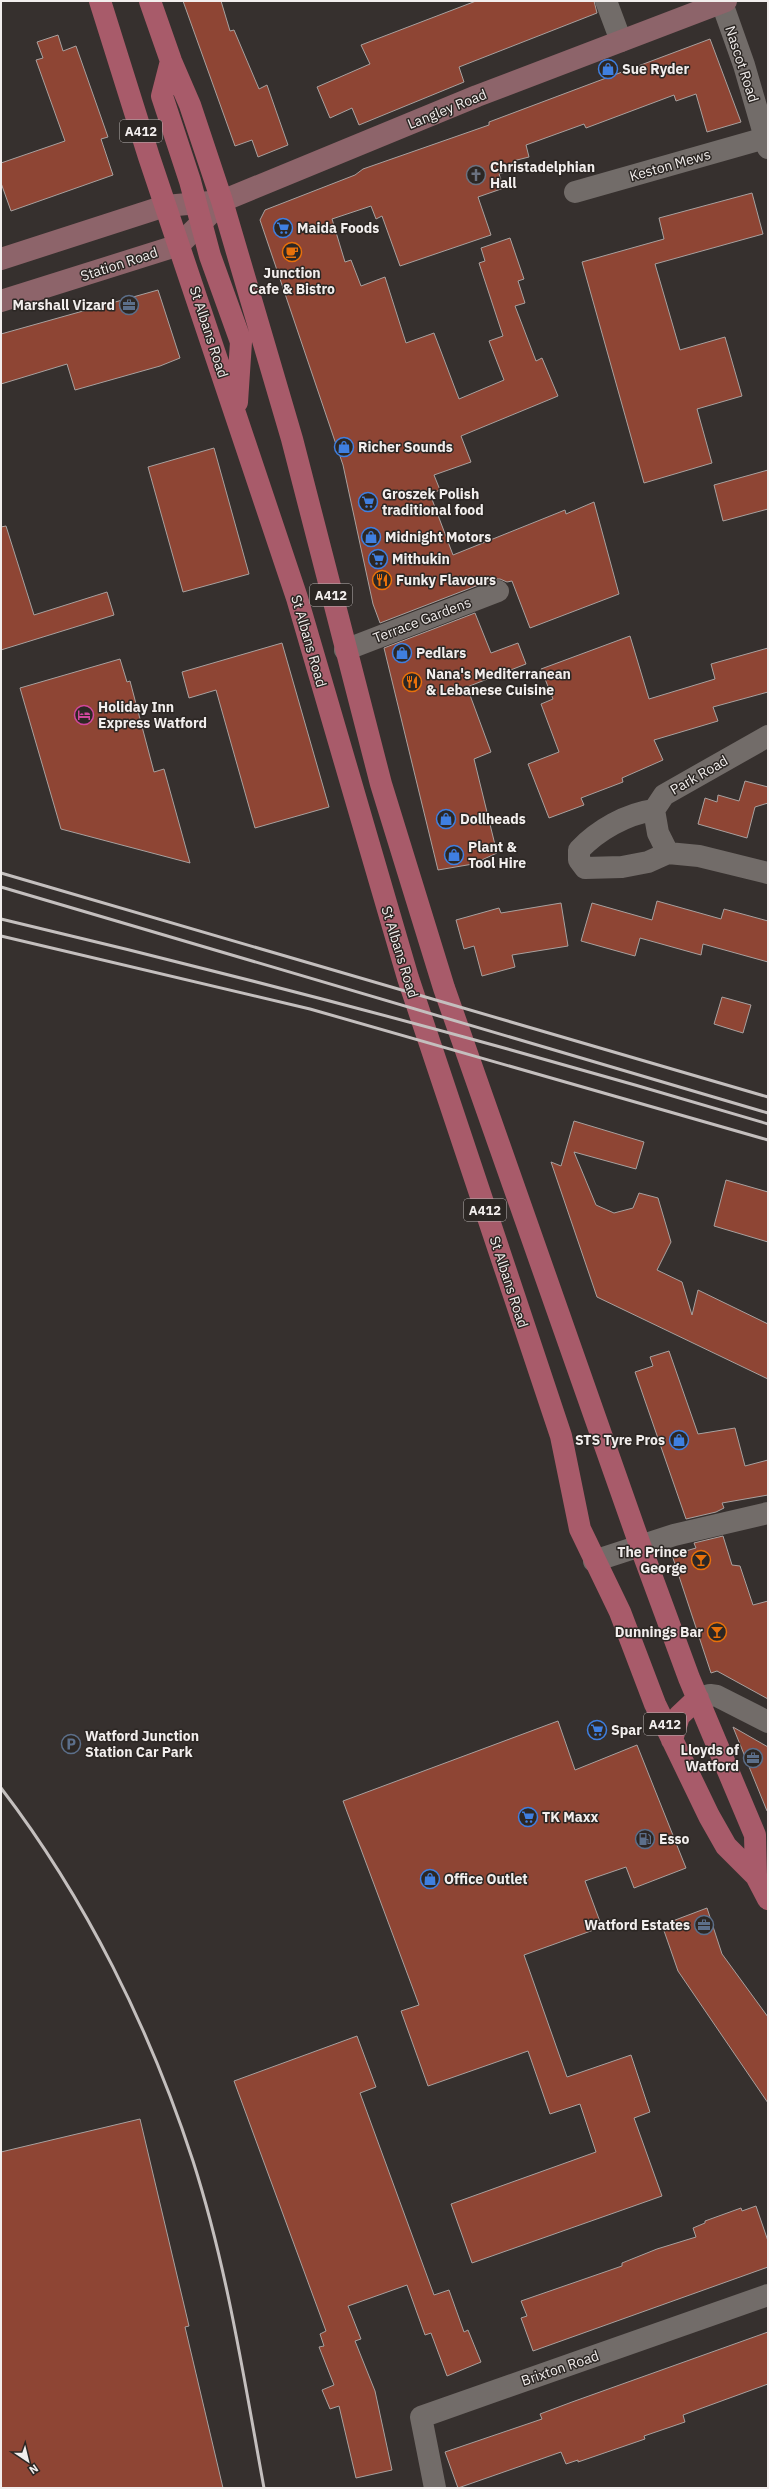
<svg xmlns="http://www.w3.org/2000/svg" width="769" height="2489" font-family="'IBM Plex Sans',sans-serif">
	<rect width="100%" height="100%" fill="#36302e"/>
	<path fill="#8e4534" stroke="#a8a19f" d="M 183,1 L 221,1 L 230,31 L 234,30 L 259,89 L 267,85 L 288,145 L 258,157 L 252,140 L 235,146 Z
		M 476,1 L 594,1 L 597,13 L 459,67 L 464,82 L 359,125 L 352,108 L 330,118 L 317,87 L 370,64 L 361,45 Z
		M 58,35 L 63,51 L 76,46 L 108,137 L 101,139 L 113,175 L 11,211 L 1,183 L 1,163 L 65,141 L 36,60 L 43,58 L 37,42 Z
		M 710,39 L 741,122 L 707,132 L 696,94 L 676,101 L 674,95 L 586,128 L 584,124 L 526,145 L 529,157 L 513,161 L 515,169 L 499,174 L 504,188 L 478,197 L 491,235 L 400,266 L 382,216 L 376,219 L 371,206 L 332,219 L 345,262 L 351,260 L 361,286 L 385,277 L 406,343 L 434,333 L 459,399 L 504,380 L 489,341 L 503,336 L 479,263 L 485,261 L 481,248 L 510,238 L 524,279 L 518,281 L 525,303 L 515,306 L 536,361 L 542,358 L 558,396 L 461,436 L 471,462 L 434,475 L 440,490 L 430,494 L 453,555 L 565,510 L 566,514 L 594,502 L 619,594 L 530,628 L 512,581 L 507,582 L 500,579 L 494,579 L 380,623 L 373,604 L 343,465 L 260,220 L 265,210 L 355,175 L 363,169 L 489,125 L 489,122 Z
		M 752,193 L 763,234 L 655,264 L 680,350 L 725,337 L 742,396 L 697,409 L 712,463 L 644,483 L 582,262 L 664,239 L 659,218 Z
		M 158,290 L 180,358 L 160,366 L 75,390 L 67,364 L 1,384 L 1,334 Z
		M 214,448 L 249,574 L 183,592 L 148,467 Z
		M 768,470 L 768,509 L 723,521 L 714,485 Z
		M 6,526 L 34,615 L 107,592 L 114,615 L 1,650 L 1,527 Z
		M 475,613 L 491,653 L 518,643 L 526,664 L 467,687 L 491,752 L 474,759 L 497,853 L 473,864 L 438,870 L 384,648 Z
		M 630,636 L 649,699 L 715,679 L 711,664 L 768,648 L 768,692 L 713,707 L 718,721 L 654,740 L 663,760 L 622,778 L 623,782 L 581,798 L 584,805 L 549,818 L 528,764 L 559,752 L 541,704 L 553,699 L 541,669 Z
		M 282,643 L 329,807 L 255,828 L 216,690 L 189,698 L 182,672 Z
		M 120,659 L 127,682 L 130,681 L 154,772 L 164,769 L 190,863 L 61,829 L 20,688 Z
		M 745,781 L 768,787 L 768,803 L 755,807 L 747,838 L 698,824 L 705,798 L 717,802 L 718,795 L 739,801 Z
		M 657,901 L 721,919 L 724,909 L 768,921 L 768,962 L 703,944 L 701,955 L 640,938 L 635,956 L 581,941 L 592,903 L 652,920 Z
		M 561,903 L 568,946 L 512,955 L 515,967 L 482,976 L 474,946 L 464,949 L 456,920 L 499,908 L 501,913 Z
		M 722,997 L 751,1005 L 743,1033 L 714,1024 Z
		M 574,1121 L 644,1142 L 636,1169 L 574,1152 L 596,1205 L 614,1213 L 633,1208 L 639,1193 L 658,1198 L 671,1242 L 657,1270 L 682,1282 L 692,1315 L 698,1290 L 768,1324 L 768,1379 L 597,1297 L 551,1162 L 561,1166 Z
		M 726,1180 L 768,1192 L 768,1242 L 714,1226 Z
		M 669,1351 L 698,1434 L 735,1428 L 745,1466 L 768,1460 L 768,1495 L 722,1503 L 724,1508 L 716,1512 L 686,1519 L 635,1372 L 653,1366 L 650,1357 Z
		M 723,1536 L 732,1565 L 740,1566 L 753,1605 L 768,1601 L 768,1699 L 717,1671 L 711,1673 L 672,1555 L 696,1548 L 694,1543 Z
		M 558,1721 L 575,1770 L 637,1745 L 686,1868 L 634,1888 L 626,1867 L 585,1881 L 602,1927 L 524,1955 L 567,2077 L 631,2055 L 650,2112 L 634,2118 L 662,2196 L 472,2263 L 451,2204 L 596,2152 L 580,2104 L 550,2114 L 528,2051 L 428,2086 L 401,2011 L 419,2005 L 343,1801 Z
		M 733,1727 L 768,1747 L 768,1811 L 767,1811 Z
		M 707,1908 L 722,1954 L 768,2017 L 768,2103 L 678,1971 L 662,1925 Z
		M 357,2036 L 376,2087 L 360,2093 L 434,2295 L 449,2290 L 464,2332 L 468,2330 L 481,2362 L 447,2376 L 431,2333 L 425,2335 L 407,2285 L 348,2306 L 361,2339 L 355,2341 L 375,2391 L 392,2470 L 356,2478 L 339,2406 L 330,2409 L 322,2390 L 334,2385 L 319,2347 L 324,2346 L 320,2334 L 326,2331 L 234,2081 Z
		M 140,2119 L 189,2326 L 185,2327 L 223,2488 L 1,2488 L 1,2152 Z
		M 756,2206 L 768,2241 L 768,2267 L 533,2351 L 521,2318 L 527,2316 L 521,2301 L 622,2266 L 622,2263 L 657,2249 L 696,2237 L 693,2228 L 705,2223 L 705,2221 L 741,2208 L 742,2211 Z
		M 768,2332 L 768,2384 L 683,2415 L 685,2422 L 644,2436 L 645,2439 L 578,2462 L 578,2460 L 566,2464 L 561,2452 L 458,2488 L 445,2452 L 542,2419 L 540,2414 L 572,2402 Z"/>
	<g fill="none" stroke-linecap="round" stroke-linejoin="round">
		<path stroke="#726c69" stroke-width="22" d="M 606,1 L 621,41
			M 722,3 L 744,65 L 768,148
			M 575,192 L 765,138
			M 345,650 L 498,591
			M 654,810 C 626,814 598,830 579,850 L 579,860 L 585,868 L 622,867 L 648,862 L 668,853 L 699,856 L 768,873
			M 668,853 L 658,833 L 654,810 L 664,795 L 768,736
			M 594,1561 L 674,1535 L 768,1513
			M 698,1698 L 710,1695 L 717,1696 L 768,1722
			M 435,2488 L 421,2417 L 768,2295"/>
		<path stroke="#8d646a" stroke-width="22" d="M 1,259 L 165,206 L 222,201 L 477,96 L 726,1
			M 1,301 L 179,245 L 213,211"/>
		<path stroke="#a85b6a" stroke-width="22" d="M 100,1 L 149,157 L 297,598 L 408,978 L 561,1436 L 580,1529 L 620,1612 L 655,1704 L 709,1816 L 726,1846 L 756,1876 L 768,1899
			M 150,1 L 171,61 L 190,105 L 222,201 L 292,439 L 381,784 L 444,988 L 640,1545 L 689,1678 L 755,1835 L 756,1876
			M 171,61 L 162,96 L 190,181 L 210,256 L 241,342 L 237,402
			M 672,1740 L 679,1716 L 698,1698"/>
		<path stroke="#c4bfbe" stroke-width="3" d="M 1,873 L 768,1097
			M 1,887 L 768,1113
			M 1,919 C 259,980 514,1048 768,1124
			M 1,936 L 310,1009 L 768,1140
			M 1,1788 C 86,1899 150,2029 193,2161 C 227,2267 244,2379 264,2488"/>
	</g>
	<defs>
		<symbol id="shop-ring" viewBox="-11 -11 22 22"><circle r="9.5" fill="#2c2724" stroke="#3f7fe0" stroke-width="1.5"/><path d="M-5-2.5h2.3a2.7 3.5 0 0 1 5.4 0H5L5.5 6h-11ZM-1.5-2.5h3a1.5 2.3 0 0 0-3 0Z" fill="#3f7fe0"/></symbol>
		<symbol id="church-ring" viewBox="-11 -11 22 22"><circle r="9.5" fill="#2c2724" stroke="#6b7280" stroke-width="1.5"/><path d="M-1.2-6h2.4v3.5h3.3v2.4h-3.3V6h-2.4V-.1h-3.3v-2.4h3.3Z" fill="#6b7280"/></symbol>
		<symbol id="supermarket-ring" viewBox="-11 -11 22 22"><circle r="9.5" fill="#2c2724" stroke="#3f7fe0" stroke-width="1.5"/><path d="M-6-5.5h2.5l.6 2H6L4.5 2H-2.5L-4.4-4H-6ZM-1.5 3.2a1.3 1.3 0 1 0 .1 0ZM3 3.2a1.3 1.3 0 1 0 .1 0Z" fill="#3f7fe0"/></symbol>
		<symbol id="cafe-ring" viewBox="-11 -11 22 22"><circle r="9.5" fill="#2c2724" stroke="#e8710a" stroke-width="1.5"/><path d="M-5.5-4.5H6V0H3Q3 3.5 0 3.5H-2.5Q-5.5 3.5-5.5 0ZM3-3.2v2h1.7v-2ZM-6 4.5H4V6H-6Z" fill="#e8710a"/></symbol>
		<symbol id="office-ring" viewBox="-11 -11 22 22"><circle r="9.5" fill="#2c2724" stroke="#5c6f8a" stroke-width="1.5"/><path d="M-6-3h4V-5.5h4V-3h4V5H-6ZM-1-4.5V-3h2v-1.5ZM-6 0V1H6V0Z" fill="#5c6f8a"/></symbol>
		<symbol id="restaurant-ring" viewBox="-11 -11 22 22"><circle r="9.5" fill="#2c2724" stroke="#e8710a" stroke-width="1.5"/><path d="M-5-6h1v4h1v-4h1v4h1v-4h1v5L-1.5 .5V6h-2V.5L-5-1ZM5-6V6H3V1.5H1.5Q1.5-4 5-6Z" fill="#e8710a"/></symbol>
		<symbol id="hotel-ring" viewBox="-11 -11 22 22"><circle r="9.5" fill="#2c2724" stroke="#d1479c" stroke-width="1.5"/><path d="M-6-4.5h1.5V1H6V5H4.5V3h-9V5H-6ZM-4 0a1.8 1.8 0 1 1 3.6 0ZM.5 0V-2.5h3Q6-2.5 6 0Z" fill="#d1479c"/></symbol>
		<symbol id="bar-ring" viewBox="-11 -11 22 22"><circle r="9.5" fill="#2c2724" stroke="#e8710a" stroke-width="1.5"/><path d="M-6-5H6L.8 .8V4.5H3.5V6h-7V4.5H-.8V.8Z" fill="#e8710a"/></symbol>
		<symbol id="parking-ring" viewBox="-11 -11 22 22"><circle r="9.5" fill="#2c2724" stroke="#5c6f8a" stroke-width="1.5"/><path d="M-3.5-5.5H1a3.5 3.5 0 0 1 0 7H-1V5.5H-3.5ZM-1-3.4V-.6H.8a1.4 1.4 0 0 0 0-2.8Z" fill="#5c6f8a"/></symbol>
		<symbol id="fuel-ring" viewBox="-11 -11 22 22"><circle r="9.5" fill="#2c2724" stroke="#5c6f8a" stroke-width="1.5"/><path d="M-5.5-6h7V0h2V4h1.3V-2.5L3-4.5l.8-.8L6-3V5H2.5V1h-1V6h-7ZM-4.2-4.7v3.2H.2V-4.7Z" fill="#5c6f8a"/></symbol>
	</defs>
	<g fill-rule="evenodd">
		<use href="#shop-ring" x="597" y="58" width="22" height="22"/>
		<use href="#church-ring" x="465" y="164" width="22" height="22"/>
		<use href="#supermarket-ring" x="272" y="217" width="22" height="22"/>
		<use href="#cafe-ring" x="281" y="241" width="22" height="22"/>
		<use href="#office-ring" x="118" y="294" width="22" height="22"/>
		<use href="#shop-ring" x="333" y="436" width="22" height="22"/>
		<use href="#supermarket-ring" x="357" y="491" width="22" height="22"/>
		<use href="#shop-ring" x="360" y="526" width="22" height="22"/>
		<use href="#supermarket-ring" x="367" y="548" width="22" height="22"/>
		<use href="#restaurant-ring" x="371" y="569" width="22" height="22"/>
		<use href="#shop-ring" x="391" y="642" width="22" height="22"/>
		<use href="#restaurant-ring" x="401" y="671" width="22" height="22"/>
		<use href="#hotel-ring" x="73" y="704" width="22" height="22"/>
		<use href="#shop-ring" x="435" y="808" width="22" height="22"/>
		<use href="#shop-ring" x="443" y="844" width="22" height="22"/>
		<use href="#shop-ring" x="668" y="1429" width="22" height="22"/>
		<use href="#bar-ring" x="690" y="1549" width="22" height="22"/>
		<use href="#bar-ring" x="706" y="1621" width="22" height="22"/>
		<use href="#supermarket-ring" x="586" y="1719" width="22" height="22"/>
		<use href="#parking-ring" x="60" y="1733" width="22" height="22"/>
		<use href="#office-ring" x="742" y="1747" width="22" height="22"/>
		<use href="#supermarket-ring" x="517" y="1806" width="22" height="22"/>
		<use href="#fuel-ring" x="634" y="1828" width="22" height="22"/>
		<use href="#shop-ring" x="419" y="1868" width="22" height="22"/>
		<use href="#office-ring" x="693" y="1914" width="22" height="22"/>
	</g>
	<g text-anchor="middle" dominant-baseline="central" stroke-width="3" stroke-linejoin="round" paint-order="stroke">
		<g fill="#2c2724" stroke="#b7b2b1" stroke-width="1">
			<rect x="120" y="120" width="42" height="22" rx="3"/>
			<rect x="310" y="584" width="42" height="22" rx="3"/>
			<rect x="464" y="1199" width="42" height="22" rx="3"/>
			<rect x="644" y="1713" width="42" height="22" rx="3"/>
		</g>
		<g font-size="13" font-weight="bold" fill="#f2eeed">
			<text x="141" y="131">A412</text>
			<text x="331" y="595">A412</text>
			<text x="485" y="1210">A412</text>
			<text x="665" y="1724">A412</text>
		</g>
		<g font-size="14" fill="#f2eeed" stroke="#2c2724">
			<text transform="translate(742 64) rotate(72)">Nascot Road</text>
			<text transform="translate(447 109) rotate(-22)">Langley Road</text>
			<text transform="translate(670 165) rotate(-16)">Keston Mews</text>
			<text transform="translate(119 264) rotate(-18)">Station Road</text>
			<text transform="translate(209 332) rotate(72)">St Albans Road</text>
			<text transform="translate(422 620) rotate(-21)">Terrace Gardens</text>
			<text transform="translate(309 641) rotate(74)">St Albans Road</text>
			<text transform="translate(699 775) rotate(-30)">Park Road</text>
			<text transform="translate(400 952) rotate(73)">St Albans Road</text>
			<text transform="translate(509 1282) rotate(72)">St Albans Road</text>
			<text transform="translate(560 2368) rotate(-19)">Brixton Road</text>
		</g>
		<g font-size="14" font-weight="bold" fill="#f2eeed" stroke="#2c2724" text-anchor="start">
			<text x="622" y="69">Sue Ryder</text>
			<text x="490" y="167">Christadelphian<tspan x="490" dy="16">Hall</tspan></text>
			<text x="297" y="228">Maida Foods</text>
			<text x="292" y="273" text-anchor="middle">Junction<tspan x="292" dy="16">Cafe &amp; Bistro</tspan></text>
			<text x="115" y="305" text-anchor="end">Marshall Vizard</text>
			<text x="358" y="447">Richer Sounds</text>
			<text x="382" y="494">Groszek Polish<tspan x="382" dy="16">traditional food</tspan></text>
			<text x="385" y="537">Midnight Motors</text>
			<text x="392" y="559">Mithukin</text>
			<text x="396" y="580">Funky Flavours</text>
			<text x="416" y="653">Pedlars</text>
			<text x="426" y="674">Nana's Mediterranean<tspan x="426" dy="16">&amp; Lebanese Cuisine</tspan></text>
			<text x="98" y="707">Holiday Inn<tspan x="98" dy="16">Express Watford</tspan></text>
			<text x="460" y="819">Dollheads</text>
			<text x="468" y="847">Plant &amp;<tspan x="468" dy="16">Tool Hire</tspan></text>
			<text x="665" y="1440" text-anchor="end">STS Tyre Pros</text>
			<text x="687" y="1552" text-anchor="end">The Prince<tspan x="687" dy="16">George</tspan></text>
			<text x="703" y="1632" text-anchor="end">Dunnings Bar</text>
			<text x="611" y="1730">Spar</text>
			<text x="85" y="1736">Watford Junction<tspan x="85" dy="16">Station Car Park</tspan></text>
			<text x="739" y="1750" text-anchor="end">Lloyds of<tspan x="739" dy="16">Watford</tspan></text>
			<text x="542" y="1817">TK Maxx</text>
			<text x="659" y="1839">Esso</text>
			<text x="444" y="1879">Office Outlet</text>
			<text x="690" y="1925" text-anchor="end">Watford Estates</text>
		</g>
	</g>
	<rect width="769" height="2489" fill="none" stroke="#f2eeed" stroke-width="4"/>
	<g transform="translate(28 2461) rotate(145)" stroke="#2c2724" stroke-width="3" paint-order="stroke">
	<path d="M0-3L7 15L0 10L-7 15Z" fill="#f2eeed"/>
	<text y="-6" font-size="11" font-weight="bold" text-anchor="middle" fill="#f2eeed">N</text>
	</g>
</svg>
